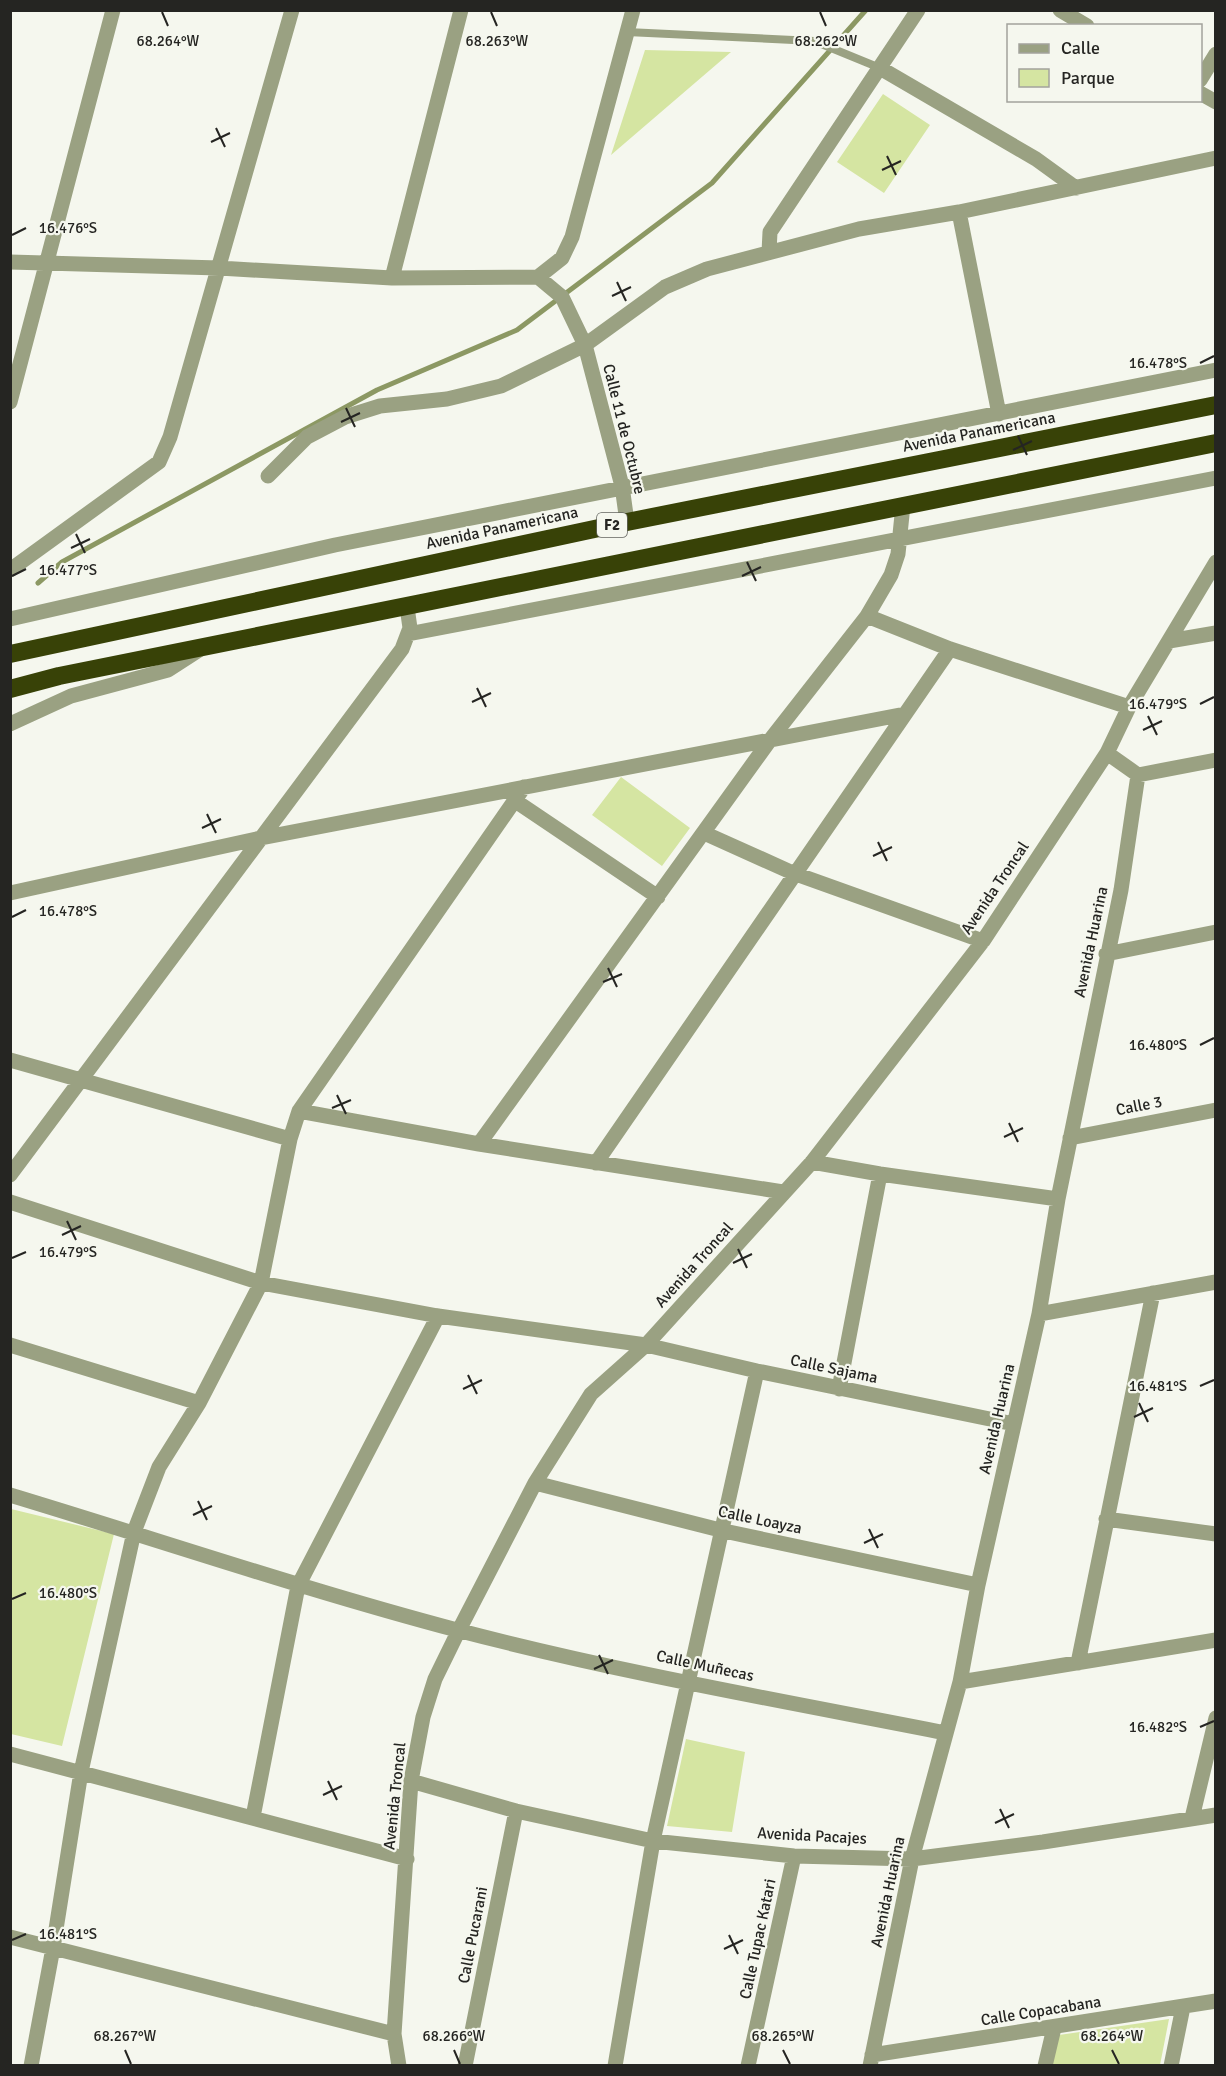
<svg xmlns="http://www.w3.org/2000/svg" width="1226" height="2076" font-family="Signika,sans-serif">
	<rect width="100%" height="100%" fill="#f5f7ee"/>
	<path fill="#d5e5a2" d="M 645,50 L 731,52 L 611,155 Z
		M 883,94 L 930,125 L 884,193 L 837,162 Z
		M 621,777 L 690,828 L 662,866 L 592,815 Z
		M 11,1509 L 114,1534 L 62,1746 L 11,1734 Z
		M 686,1739 L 745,1752 L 732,1832 L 667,1826 Z
		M 1169,2019 L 1160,2065 L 1052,2066 L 1059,2035 Z"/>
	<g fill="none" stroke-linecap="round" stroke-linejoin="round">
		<path stroke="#8c9863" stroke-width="5" d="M 38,583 L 62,562 L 377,390 L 517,330 L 712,183 L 866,10"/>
		<path stroke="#9aa182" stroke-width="8" d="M 627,32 L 814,41 L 880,68"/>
		<path stroke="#9aa182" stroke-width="15" d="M 1060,10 L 1087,26
			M 880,68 L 1036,159 L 1076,188
			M 1200,80 L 1216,54
			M 1200,93 L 1216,102
			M 959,212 L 999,414
			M 769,252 L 770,232 L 918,10
			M 10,262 L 219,268 L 392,278 L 538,277 L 562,297 L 585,345 L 622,486 L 627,522
			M 538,277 L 562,258 L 572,237 L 633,10
			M 392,278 L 461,10
			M 10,402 L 113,10
			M 268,476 L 307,437 L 345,417 L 380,406 L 447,399 L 501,386 L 585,345 L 665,287 L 707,269 L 859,229 L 959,212 L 1216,158
			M 10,570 L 159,462 L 170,437 L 292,10
			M 867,616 L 950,649 L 1129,707
			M 10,619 L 335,545 L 1216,370
			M 408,634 L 1216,478
			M 1169,641 L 1216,633
			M 10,724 L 71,696 L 168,670 L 199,650
			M 1107,753 L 1138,775 L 1216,760
			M 514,800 L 658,897
			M 704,833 L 793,873 L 983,941
			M 10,893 L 261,838 L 905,714
			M 1106,954 L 1216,932
			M 10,1060 L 290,1139
			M 299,1111 L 479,1144 L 783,1192
			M 1070,1138 L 1216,1110
			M 479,1144 L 770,740 L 867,616 L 891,575 L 898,554 L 903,505
			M 812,1162 L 880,1174 L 1058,1199
			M 596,1163 L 950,649
			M 10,1175 L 402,649 L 410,628 L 407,607
			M 10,1202 L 261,1283 L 438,1316 L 646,1345 L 757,1371 L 1014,1424
			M 1039,1314 L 1216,1282
			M 10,1345 L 199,1403
			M 839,1389 L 880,1174
			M 535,1483 L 724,1531 L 978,1585
			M 10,1495 C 159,1540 306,1590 457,1630 C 617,1672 783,1701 946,1733
			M 1106,1519 L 1216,1534
			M 1078,1663 L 1153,1293
			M 960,1682 L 1216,1640
			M 10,1754 L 407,1859
			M 411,1781 L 516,1811 L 653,1841 L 794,1856 L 912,1859 L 1043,1842 L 1216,1815
			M 253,1817 L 298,1586 L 438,1316
			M 1192,1818 L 1216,1718
			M 10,1937 L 394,2034
			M 872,2055 L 1216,2001
			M 31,2066 L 53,1948 L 81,1772 L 134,1532 L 159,1467 L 199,1403 L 261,1283 L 290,1139 L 299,1111 L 524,787
			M 399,2066 L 394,2034 L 411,1781 L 423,1717 L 435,1679 L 459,1630 L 535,1483 L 591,1394 L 646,1345 L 812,1162 L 983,941 L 1107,753 L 1129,707 L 1216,562
			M 465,2066 L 516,1811
			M 615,2066 L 653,1841 L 757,1371
			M 748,2066 L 794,1856
			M 870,2066 L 912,1859 L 960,1682 L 978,1585 L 1039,1314 L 1058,1199 L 1121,890 L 1138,775
			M 1045,2066 L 1054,2028
			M 1171,2066 L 1183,2007"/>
		<path stroke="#384207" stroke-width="18" d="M 10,654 L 627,522 L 1216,405
			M 10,689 L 59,676 L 1216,443"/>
	</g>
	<path fill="none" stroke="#252522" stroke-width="2" d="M 162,12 L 168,26M 491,12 L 497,26M 820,12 L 826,26M 216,128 L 225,147M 211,142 L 230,133M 887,156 L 896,175M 882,170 L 901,161M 12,235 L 26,228M 617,282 L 626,301M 612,296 L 631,287M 1200,363 L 1214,356M 346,408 L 355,427M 341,422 L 360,413M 1018,436 L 1027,455M 1013,450 L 1032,441M 76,534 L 85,553M 71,548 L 90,539M 747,562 L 756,581M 12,576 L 26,569M 742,576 L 761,567M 477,688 L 486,707M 472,702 L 491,693M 1200,704 L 1214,697M 1148,716 L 1157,735M 1143,730 L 1162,721M 207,814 L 216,833M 202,828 L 221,819M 878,842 L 887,861M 873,856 L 892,847M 12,917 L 26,910M 608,968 L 617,987M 603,982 L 622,974M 1200,1045 L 1214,1038M 337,1095 L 346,1114M 332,1108 L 351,1100M 1009,1123 L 1018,1142M 1004,1137 L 1023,1128M 67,1221 L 76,1240M 62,1235 L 81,1226M 738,1249 L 747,1268M 12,1258 L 26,1252M 733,1263 L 752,1254M 468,1375 L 477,1394M 1200,1386 L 1214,1380M 463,1389 L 482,1380M 1139,1403 L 1148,1422M 1134,1417 L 1153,1408M 198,1501 L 207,1520M 193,1515 L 212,1506M 869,1529 L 878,1548M 864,1543 L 883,1534M 12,1599 L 26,1593M 599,1655 L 608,1674M 594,1669 L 613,1660M 1200,1727 L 1214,1721M 328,1781 L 337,1800M 323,1795 L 342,1786M 1000,1809 L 1009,1828M 995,1823 L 1014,1814M 729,1935 L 738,1954M 12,1940 L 26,1934M 724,1949 L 743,1940M 125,2050 L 131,2064M 454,2050 L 460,2064M 783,2050 L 790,2064M 1112,2050 L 1119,2064"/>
	<g text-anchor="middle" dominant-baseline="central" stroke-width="4.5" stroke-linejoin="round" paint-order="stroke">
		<rect fill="#f5f7ee" stroke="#63645f" stroke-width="1.5" x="597" y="513" width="30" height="24" rx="4.5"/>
		<g font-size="15" font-weight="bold" fill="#252522">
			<text x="612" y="525">F2</text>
		</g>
		<g font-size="16" fill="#252522" stroke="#f5f7ee">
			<text transform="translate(624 429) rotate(76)">Calle 11 de Octubre</text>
			<text transform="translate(979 432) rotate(-11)">Avenida Panamericana</text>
			<text transform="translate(502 528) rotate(-12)">Avenida Panamericana</text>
			<text transform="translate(995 888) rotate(-56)">Avenida Troncal</text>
			<text transform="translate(1091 942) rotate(-78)">Avenida Huarina</text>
			<text transform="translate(1139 1106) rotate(-11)">Calle 3</text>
			<text transform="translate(694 1265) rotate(-48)">Avenida Troncal</text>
			<text transform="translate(834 1369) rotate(12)">Calle Sajama</text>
			<text transform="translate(997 1419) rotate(-77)">Avenida Huarina</text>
			<text transform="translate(760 1520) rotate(12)">Calle Loayza</text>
			<text transform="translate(705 1666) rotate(12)">Calle Muñecas</text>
			<text transform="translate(395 1796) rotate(-84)">Avenida Troncal</text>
			<text transform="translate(812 1836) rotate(3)">Avenida Pacajes</text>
			<text transform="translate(888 1892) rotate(-78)">Avenida Huarina</text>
			<text transform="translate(473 1935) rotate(-79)">Calle Pucarani</text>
			<text transform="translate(758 1939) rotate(-78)">Calle Tupac Katari</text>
			<text transform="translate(1041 2011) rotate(-9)">Calle Copacabana</text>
		</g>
	</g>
	<g font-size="15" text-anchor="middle" fill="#252522" stroke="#f5f7ee" stroke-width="4.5" stroke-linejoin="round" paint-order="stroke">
		<text x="168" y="46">68.264°W</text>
		<text x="497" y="46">68.263°W</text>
		<text x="826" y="46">68.262°W</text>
		<text x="68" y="233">16.476°S</text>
		<text x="1158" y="368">16.478°S</text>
		<text x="68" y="575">16.477°S</text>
		<text x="1158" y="709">16.479°S</text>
		<text x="68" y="916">16.478°S</text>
		<text x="1158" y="1050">16.480°S</text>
		<text x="68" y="1257">16.479°S</text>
		<text x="1158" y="1391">16.481°S</text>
		<text x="68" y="1598">16.480°S</text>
		<text x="1158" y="1732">16.482°S</text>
		<text x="68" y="1939">16.481°S</text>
		<text x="125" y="2041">68.267°W</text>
		<text x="454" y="2041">68.266°W</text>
		<text x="783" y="2041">68.265°W</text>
		<text x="1112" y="2041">68.264°W</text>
	</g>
	<rect width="1226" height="2076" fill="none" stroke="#252522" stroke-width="24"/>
	<rect x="1007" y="24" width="195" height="78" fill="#f5f7ee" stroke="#a2a39c" stroke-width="1.5"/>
	<rect x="1019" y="44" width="30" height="9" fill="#9aa182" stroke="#a2a39c" stroke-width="1.5"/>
	<text x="1061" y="54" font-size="18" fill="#252522">Calle</text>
	<rect x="1019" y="69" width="30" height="18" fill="#d5e5a2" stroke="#a2a39c" stroke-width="1.5"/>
	<text x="1061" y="84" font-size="18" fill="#252522">Parque</text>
</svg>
